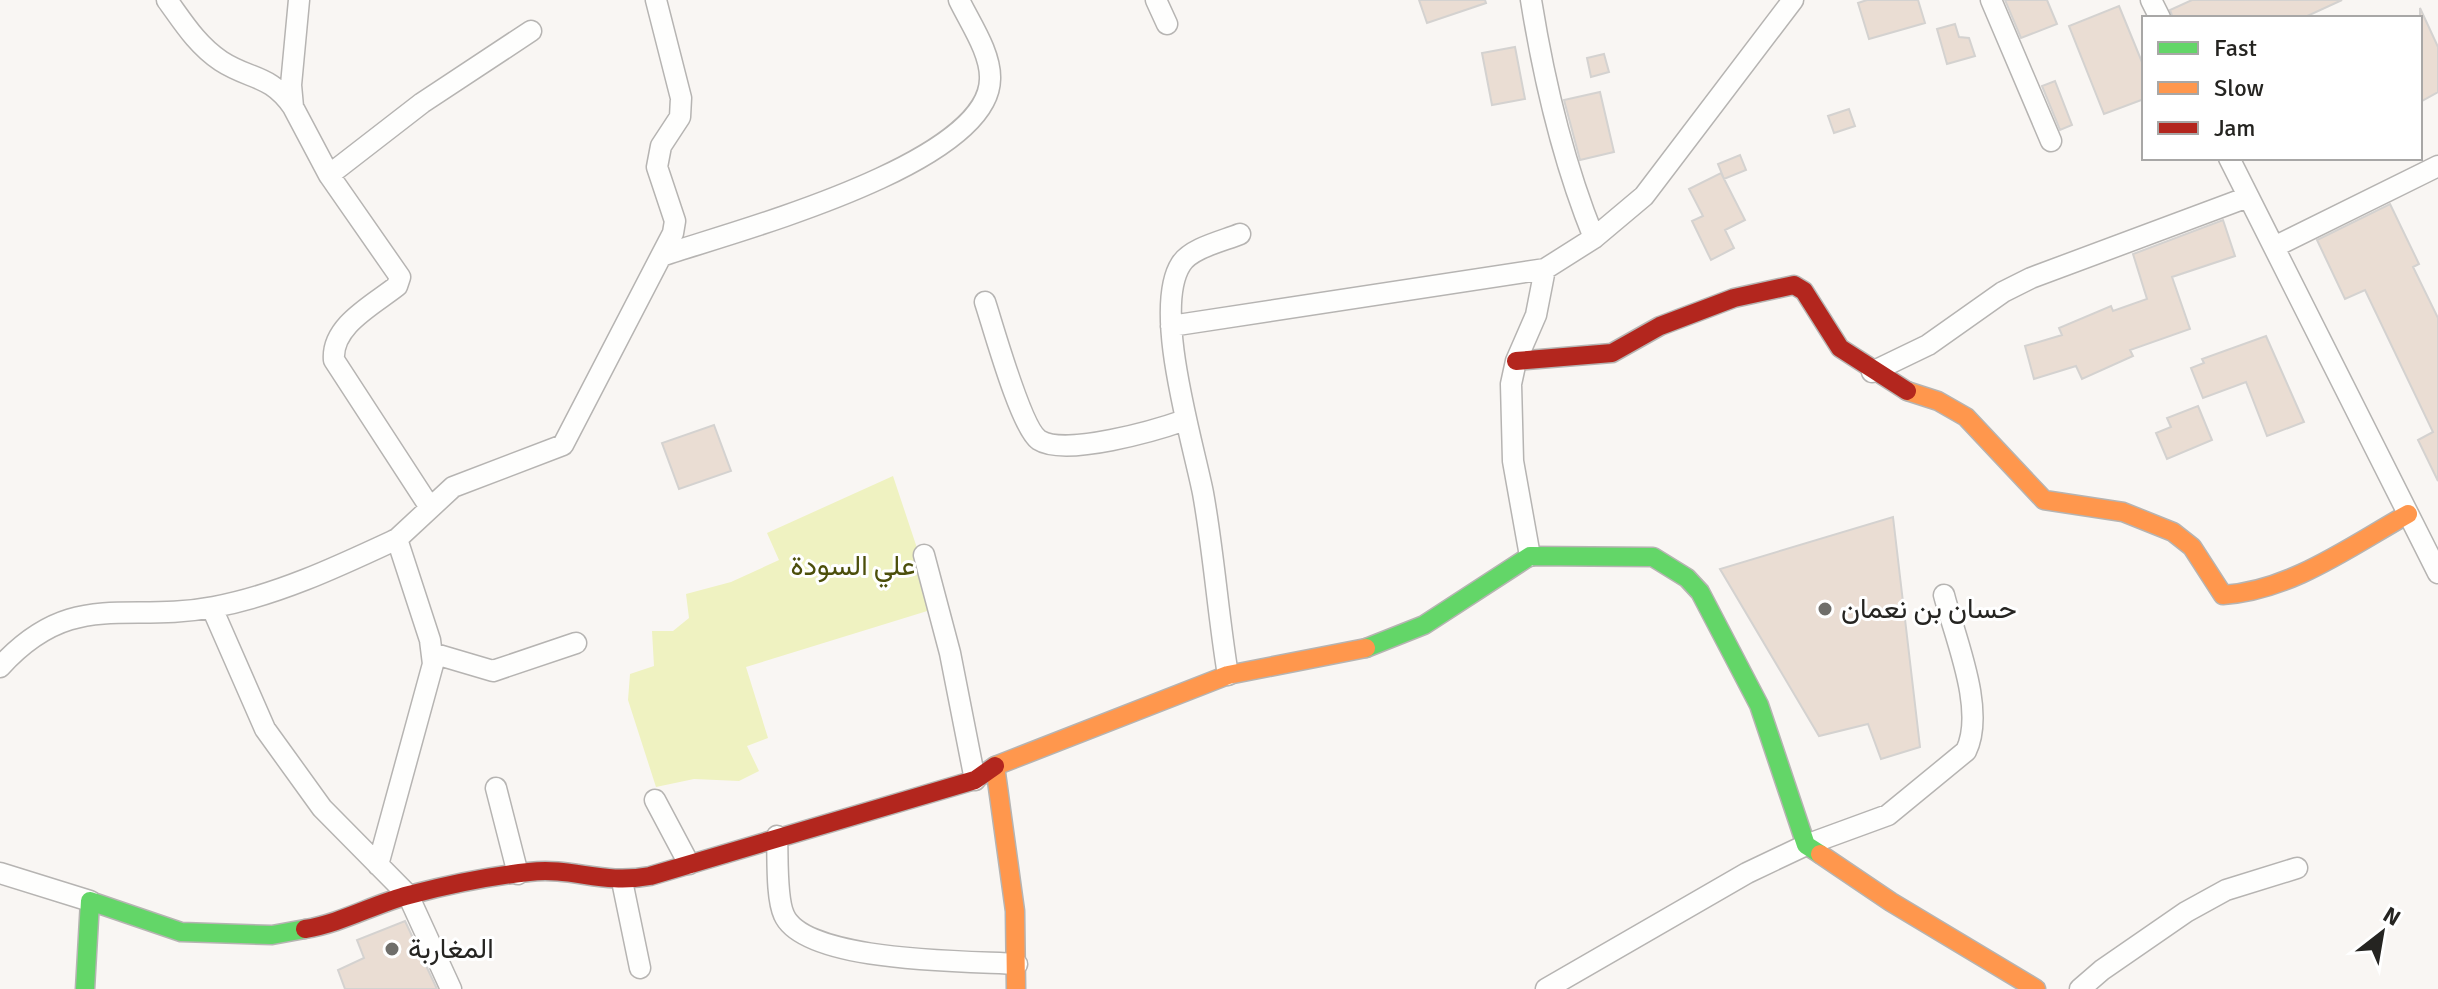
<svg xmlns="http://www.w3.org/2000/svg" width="2438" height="989" font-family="Signika,Vazirmatn,sans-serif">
	<rect width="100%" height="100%" fill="#f9f6f3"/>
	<path fill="#eff2c1" d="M 893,476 L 937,608 L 746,667 L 768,738 L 747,746 L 759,771 L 739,781 L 694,779 L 656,787 L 628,700 L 630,674 L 654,666 L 652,631 L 673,631 L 689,618 L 686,594 L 731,582 L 779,560 L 767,533 Z"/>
	<path fill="#eaddd3" stroke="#d4d2d0" stroke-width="2" d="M 1419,0 L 1485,0 L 1486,3 L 1427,23 Z
		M 1867,0 L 1918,0 L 1925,23 L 1869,39 L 1858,3 Z
		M 2005,0 L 2047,0 L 2057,24 L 2021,38 Z
		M 2192,0 L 2342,0 L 2303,18 L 2173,18 L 2170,10 Z
		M 2119,6 L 2144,67 L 2144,99 L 2104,114 L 2069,26 Z
		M 2420,8 L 2438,47 L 2438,92 L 2420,102 Z
		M 1955,24 L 1959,37 L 1969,38 L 1975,56 L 1947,64 L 1937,29 Z
		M 1515,47 L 1525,99 L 1492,105 L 1482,53 Z
		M 1604,54 L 1609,72 L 1591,77 L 1587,58 Z
		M 2055,81 L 2072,125 L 2060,130 L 2042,86 Z
		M 1600,92 L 1614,152 L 1580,160 L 1564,100 Z
		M 1849,109 L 1855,126 L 1834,133 L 1828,116 Z
		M 1740,155 L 1746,170 L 1724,179 L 1718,164 Z
		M 1721,173 L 1745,220 L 1725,230 L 1734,248 L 1711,260 L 1692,221 L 1703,216 L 1689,189 Z
		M 2390,204 L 2419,264 L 2413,267 L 2438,318 L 2438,481 L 2418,440 L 2433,432 L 2365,290 L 2345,299 L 2317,240 Z
		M 2223,220 L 2235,256 L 2172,277 L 2190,329 L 2130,350 L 2133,356 L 2082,379 L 2076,366 L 2034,379 L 2025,346 L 2062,335 L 2059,328 L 2111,306 L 2113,311 L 2147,299 L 2133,254 Z
		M 2266,336 L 2304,422 L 2267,436 L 2246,382 L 2203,398 L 2191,368 L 2204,363 L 2202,359 Z
		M 2198,406 L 2212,440 L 2167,459 L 2156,433 L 2171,427 L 2167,418 Z
		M 714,425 L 731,471 L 679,489 L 662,443 Z
		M 1893,517 L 1920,747 L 1881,759 L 1868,724 L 1819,736 L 1720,569 Z
		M 405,921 L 437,989 L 345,989 L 338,970 L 364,958 L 357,940 Z"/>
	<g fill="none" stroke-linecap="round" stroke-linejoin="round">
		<defs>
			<path id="street" d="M 167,0 C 183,22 197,45 221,61 C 250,80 270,74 293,107
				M 299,0 L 291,85 L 293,107 L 329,175
				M 1156,0 L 1167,24
				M 1531,0 C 1544,81 1563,162 1594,238
				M 1991,0 L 2051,141
				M 2151,0 L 2160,18
				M 2229,158 L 2438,573
				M 2274,247 L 2438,166
				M 664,255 C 732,232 989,165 990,79 C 991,53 970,23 959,0
				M 985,302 C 993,326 1021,428 1039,440 C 1065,457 1157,430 1185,420
				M 1171,326 L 1545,269 L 1594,238 L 1644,196 L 1793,0
				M 1872,372 L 1928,345 L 2003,292 L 2031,278 L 2248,197
				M 429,506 L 334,360 C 331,326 373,305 397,286 L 400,277 L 329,175 L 422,103 L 531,31
				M 397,539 L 453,487 L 563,445 L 673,233 L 675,221 L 657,167 L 661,146 L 680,117 L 681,98 L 656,0
				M 924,555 L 950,653 L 975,780
				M 1530,556 L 1513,461 L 1511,384 L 1516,361 L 1536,315 L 1545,269
				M 212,608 L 265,729 L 322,808 L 408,895 L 451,989
				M 432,653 L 493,671 L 576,643
				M 0,667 C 72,588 125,624 214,607 C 278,595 339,566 397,539 L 430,640 L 433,664 L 378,865
				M 1228,675 C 1218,615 1214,554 1203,493 C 1193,442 1152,309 1181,264 C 1191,248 1223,241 1240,234
				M 496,788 L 518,874
				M 655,800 L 689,864
				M 777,836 C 778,857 776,898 784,915 C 805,963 970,961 1017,964
				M 0,873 L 90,901
				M 622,881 L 640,968
				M 1546,989 L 1747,873 L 1806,845 L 1888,815 L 1966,751 C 1986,710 1955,638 1944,595
				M 2080,989 L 2102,970 L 2186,912 L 2226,890 L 2297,868"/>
			<path id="fast" d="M 1366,648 L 1424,625 L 1530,556 L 1653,557 L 1687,578 L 1700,592 L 1759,705 L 1806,845 L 1820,854
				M 85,989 L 90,901 L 181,932 L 272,935 L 305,929"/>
			<path id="slow" d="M 1907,391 L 1938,401 L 1966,417 L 2044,500 L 2123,512 L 2173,532 L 2192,547 L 2223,595 C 2290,591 2351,546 2408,514
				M 1820,854 L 1891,902 L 2036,989
				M 1016,989 L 1015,911 L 995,766 L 1228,675 L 1366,648"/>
			<path id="jam" d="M 1516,361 L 1612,353 L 1660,326 L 1734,298 L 1794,285 L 1804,291 L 1840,348 L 1907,391
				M 305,929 C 342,923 374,904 409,895 C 447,885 490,876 529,872 C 574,867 602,885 650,876 L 975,780 L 995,766"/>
		</defs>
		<use href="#street" stroke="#b6b4b2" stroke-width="23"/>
		<use href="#fast" stroke="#b6b4b2" stroke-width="21"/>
		<use href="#slow" stroke="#b6b4b2" stroke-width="21"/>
		<use href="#jam" stroke="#b6b4b2" stroke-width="21"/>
		<use href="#street" stroke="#fefefd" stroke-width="20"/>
		<use href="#fast" stroke="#63d668" stroke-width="18"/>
		<use href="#slow" stroke="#ff974d" stroke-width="18"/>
		<use href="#jam" stroke="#b3261e" stroke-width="18"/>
	</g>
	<g fill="#6f6e6a" stroke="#fff" stroke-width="3">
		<circle cx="1825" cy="609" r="8"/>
		<circle cx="392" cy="949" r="8"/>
	</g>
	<g text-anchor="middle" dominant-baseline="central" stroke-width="6" stroke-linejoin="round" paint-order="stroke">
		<g font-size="28" fill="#4c4f0b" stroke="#fff">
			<text x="853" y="566">علي السودة</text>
		</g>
		<g font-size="28" fill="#252421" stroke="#fff" text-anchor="start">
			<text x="1841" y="609">حسان بن نعمان</text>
			<text x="408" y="949">المغاربة</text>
		</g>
	</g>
	<rect x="2142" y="16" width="280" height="144" fill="#ffffff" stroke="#a8a7a6" stroke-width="2"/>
	<rect x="2158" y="42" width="40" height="12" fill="#63d668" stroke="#a8a7a6" stroke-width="2"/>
	<text x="2214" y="56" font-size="24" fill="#252421">Fast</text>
	<rect x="2158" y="82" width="40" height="12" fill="#ff974d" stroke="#a8a7a6" stroke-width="2"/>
	<text x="2214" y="96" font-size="24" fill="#252421">Slow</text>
	<rect x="2158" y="122" width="40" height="12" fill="#b3261e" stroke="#a8a7a6" stroke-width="2"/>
	<text x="2214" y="136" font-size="24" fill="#252421">Jam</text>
	<g transform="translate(2382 933) rotate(31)" stroke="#ffffff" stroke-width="6" paint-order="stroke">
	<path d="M0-6L14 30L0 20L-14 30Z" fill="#252421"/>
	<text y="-12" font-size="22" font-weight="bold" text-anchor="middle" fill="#252421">N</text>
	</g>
</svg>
